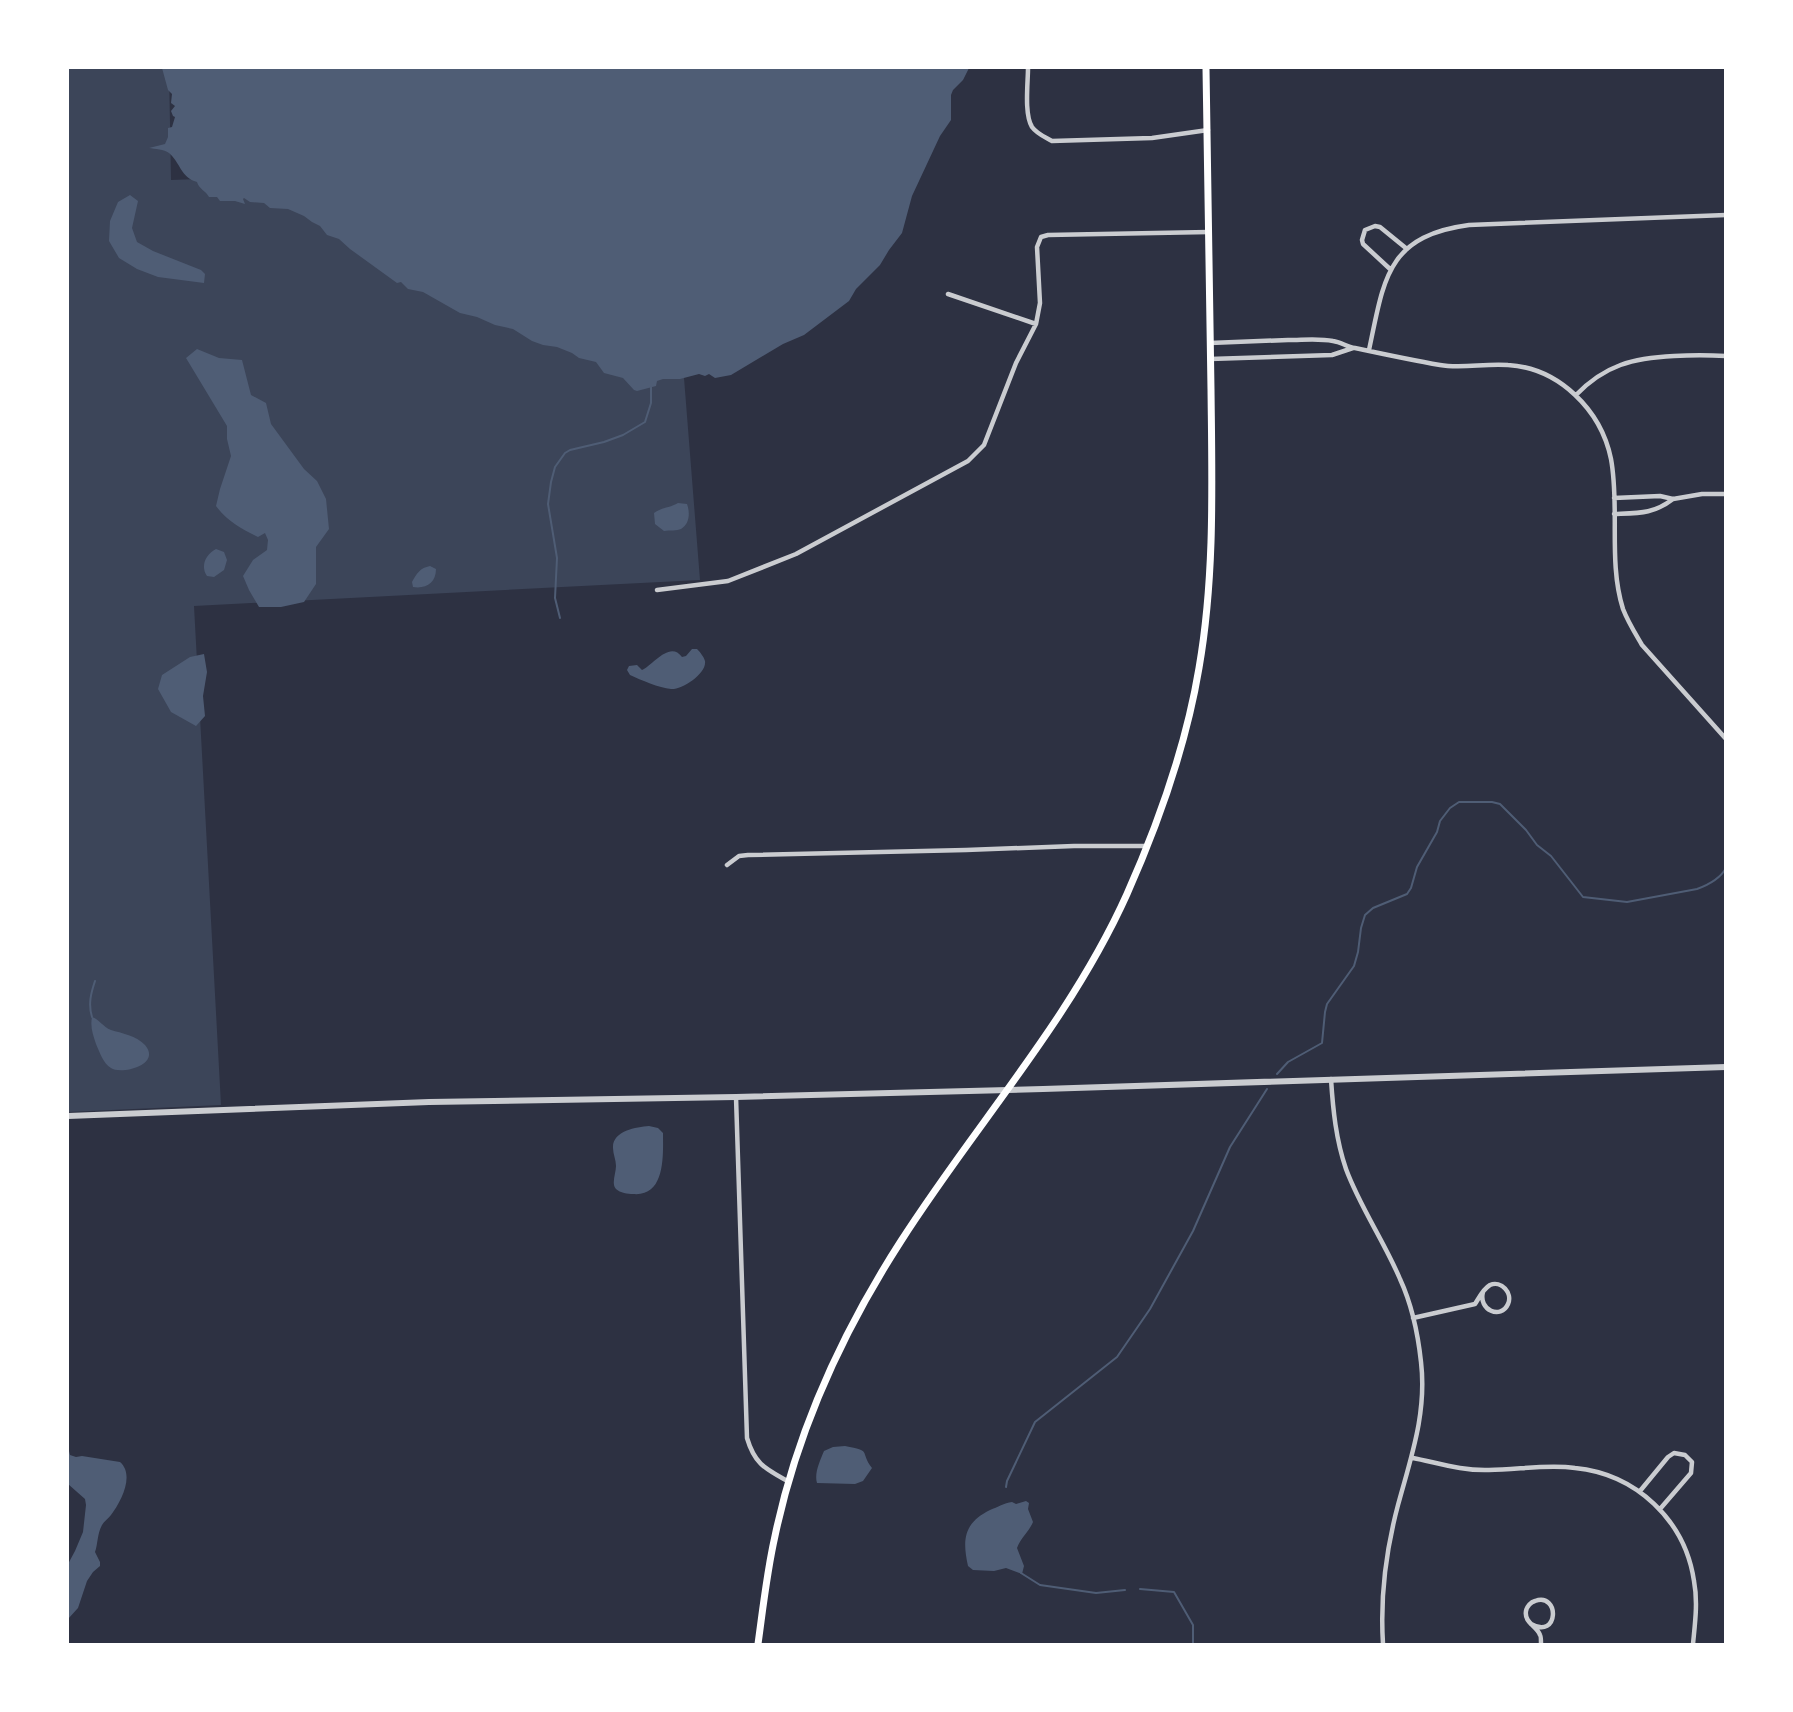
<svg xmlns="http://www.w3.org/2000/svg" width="1793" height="1712" font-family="Figtree,sans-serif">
	<rect width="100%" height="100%" fill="#2d3142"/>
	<path fill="#3c4559" d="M 68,68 L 169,68 L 171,180 L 667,163 L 700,580 L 194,606 L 221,1105 L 68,1112 Z"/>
	<path fill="#4f5d75" d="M 162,68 L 969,68 L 963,80 L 953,90 L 951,95 L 951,120 L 940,136 L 912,196 L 902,233 L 889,250 L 880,265 L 856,289 L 849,301 L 804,335 L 783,344 L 731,375 L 715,378 L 709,374 L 705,376 L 699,374 L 680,379 L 663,379 L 657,381 L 656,386 L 637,391 L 634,390 L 623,378 L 604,373 L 596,362 L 579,358 L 572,353 L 557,347 L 543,345 L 532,341 L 513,329 L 495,325 L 477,317 L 460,313 L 423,292 L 408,289 L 401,282 L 397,283 L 350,249 L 339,239 L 327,235 L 320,226 L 312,222 L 304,216 L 288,209 L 270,208 L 264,203 L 250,202 L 244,198 L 243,199 L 245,204 L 235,201 L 220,201 L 217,197 L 209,197 C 206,191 199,189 197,182 C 181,178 180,162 169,153 C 164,149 155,149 149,148 L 165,144 L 168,137 L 168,128 L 172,127 L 175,117 L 173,116 L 171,111 L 175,106 L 171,103 L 172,94 L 168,90 Z
		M 130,195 L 138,201 L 132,228 L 137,242 L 153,251 L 201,270 L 205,274 L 204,283 L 158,277 L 137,269 L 119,258 L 109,241 L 110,221 L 118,202 Z
		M 197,349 L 219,358 L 242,360 L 251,395 L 266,403 L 271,424 L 304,469 L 317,481 L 326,499 L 329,529 L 316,547 L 316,584 L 304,602 L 281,607 L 259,607 L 249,590 L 243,576 L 253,560 L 267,550 L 268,540 L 265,533 L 258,537 C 242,529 227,521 216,506 L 220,489 L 231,456 L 227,439 L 227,426 L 186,358 Z
		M 678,503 L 687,504 C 690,512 690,524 681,529 C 677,531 669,530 664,531 L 655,524 L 654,513 C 662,507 670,508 678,503 Z
		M 216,549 L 224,552 L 227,560 L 224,570 L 214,577 L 207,576 C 200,566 206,554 216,549 Z
		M 430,566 L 436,569 C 436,583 426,589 413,587 L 412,582 C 417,573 420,568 430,566 Z
		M 692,649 L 697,649 C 700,652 704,657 705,661 C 707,674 681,690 671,689 C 659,688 641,680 630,675 L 627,670 L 629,666 L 637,665 L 642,670 C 653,665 670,640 682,657 L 686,656 Z
		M 204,654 L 207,672 L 203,696 L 205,716 L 196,726 L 171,712 L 158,689 L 162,675 L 190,657 Z
		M 92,1017 C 99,1019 103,1027 111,1030 C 121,1033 137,1036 145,1045 C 162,1065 121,1075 111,1068 C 103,1063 100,1053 96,1044 C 93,1035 90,1027 92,1017 Z
		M 649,1126 L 658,1128 L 663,1133 C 663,1154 666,1197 633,1194 C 628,1194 620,1193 616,1189 C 611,1184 616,1173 616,1166 C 616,1160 613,1154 613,1148 C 612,1131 636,1127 649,1126 Z
		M 845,1446 C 873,1451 859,1451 872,1468 L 863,1481 L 855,1484 L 817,1483 C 814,1473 820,1461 824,1451 L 833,1447 Z
		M 68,1447 L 70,1455 L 76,1457 L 82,1456 L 120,1462 C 135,1475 121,1502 111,1515 C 109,1518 104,1521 102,1525 C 97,1534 98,1544 95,1552 L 100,1562 L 100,1566 L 93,1572 L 87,1581 L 78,1608 L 68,1619 L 68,1564 L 75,1551 L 83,1532 L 86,1505 L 85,1499 L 68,1484 Z
		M 1026,1501 L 1029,1503 L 1028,1509 L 1033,1522 C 1029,1532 1021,1537 1017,1548 L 1024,1566 L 1022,1574 L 1006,1568 L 994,1571 L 973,1570 L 968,1566 C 962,1539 964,1523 990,1510 C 998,1507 1004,1503 1012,1502 L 1016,1504 Z"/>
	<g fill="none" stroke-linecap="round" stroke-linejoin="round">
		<path stroke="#4f5d75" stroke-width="2" d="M 560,618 L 555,598 L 557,558 L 548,504 L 551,482 L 555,467 L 565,453 L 570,450 L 604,442 L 623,435 L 645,422 L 651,403 L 651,387
			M 92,1017 C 88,1004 91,993 95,981
			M 1277,1074 L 1288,1062 L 1322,1043 L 1325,1012 L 1327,1004 L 1354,966 L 1358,952 L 1361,928 L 1365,915 L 1373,908 L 1407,894 L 1411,888 L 1417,867 L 1437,832 L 1440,821 L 1450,808 L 1459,802 L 1492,802 L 1500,804 L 1526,830 L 1537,845 L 1551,856 L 1583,897 L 1627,902 L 1697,889 C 1708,885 1720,879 1726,868
			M 1006,1487 L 1007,1481 L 1035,1422 L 1117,1357 L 1150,1309 L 1193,1231 L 1230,1147 L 1267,1089
			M 1021,1573 L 1040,1585 L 1096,1593 L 1125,1590
			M 1140,1589 L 1174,1592 L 1193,1625 L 1193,1644"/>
		<path stroke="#caccd0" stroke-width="4.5" d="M 1028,68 C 1028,83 1024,114 1032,127 C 1037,134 1045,137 1052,141 L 1152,138 L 1208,130
			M 1390,269 L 1363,244 L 1362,240 L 1365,230 L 1375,226 L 1380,227 L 1407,249
			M 948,294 L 1036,324
			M 1210,343 C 1236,342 1262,341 1288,340 C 1303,340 1319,338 1333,341 C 1341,342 1347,347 1355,348 C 1383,354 1411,360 1440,365 C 1462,369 1485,363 1508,365 C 1559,368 1601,410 1611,459 C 1620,507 1608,562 1623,609 C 1628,622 1635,633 1642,645 L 1726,739
			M 1369,350 C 1384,280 1386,236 1469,225 L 1726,215
			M 1210,359 L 1332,355 L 1353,348
			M 1576,395 C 1605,365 1633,358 1674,356 C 1691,355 1708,355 1726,356
			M 1614,498 L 1660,496 L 1673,499 L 1702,494 L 1726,494
			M 1614,514 C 1638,513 1654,514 1673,499
			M 657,590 L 728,581 L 796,554 L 968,461 L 984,445 L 1016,363 L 1036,324 L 1040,303 L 1037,247 L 1041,237 L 1048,235 L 1209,232
			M 727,865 L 739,856 L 748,855 L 966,850 L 1074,846 L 1146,846
			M 1331,1079 C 1333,1110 1336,1140 1346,1169 C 1360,1207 1384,1241 1400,1279 C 1412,1305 1418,1334 1421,1362 C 1427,1413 1411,1457 1398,1505 C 1386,1550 1380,1597 1383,1644
			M 736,1097 L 747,1438 C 755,1465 766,1469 789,1482
			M 1475,1304 C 1479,1298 1483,1289 1490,1285 C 1501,1280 1513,1293 1508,1304 C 1501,1320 1478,1310 1483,1292
			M 1413,1318 L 1475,1304
			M 1413,1458 C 1438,1463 1463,1471 1489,1470 C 1517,1470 1546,1464 1575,1468 C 1636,1474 1685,1520 1694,1581 C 1698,1602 1695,1623 1693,1644
			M 1640,1491 L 1668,1457 L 1674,1453 L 1685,1455 L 1692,1462 L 1691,1473 L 1660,1509
			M 1531,1624 C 1559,1640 1560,1592 1535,1601 C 1531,1602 1527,1606 1526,1611 C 1524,1623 1537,1626 1540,1635 C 1541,1636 1541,1643 1541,1644"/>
		<path stroke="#caccd0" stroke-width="6" d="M 68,1116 L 429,1102 L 736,1097 L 1043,1089 L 1726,1067"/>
		<path stroke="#fff" stroke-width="7" d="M 758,1644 C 763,1608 767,1571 775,1536 C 797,1431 843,1331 901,1241 C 975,1125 1070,1021 1127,894 C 1159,822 1186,746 1199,668 C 1215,576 1212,482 1211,389 C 1210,282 1208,175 1206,68"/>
	</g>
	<rect width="1793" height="1712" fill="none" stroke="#ffffff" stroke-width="138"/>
</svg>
